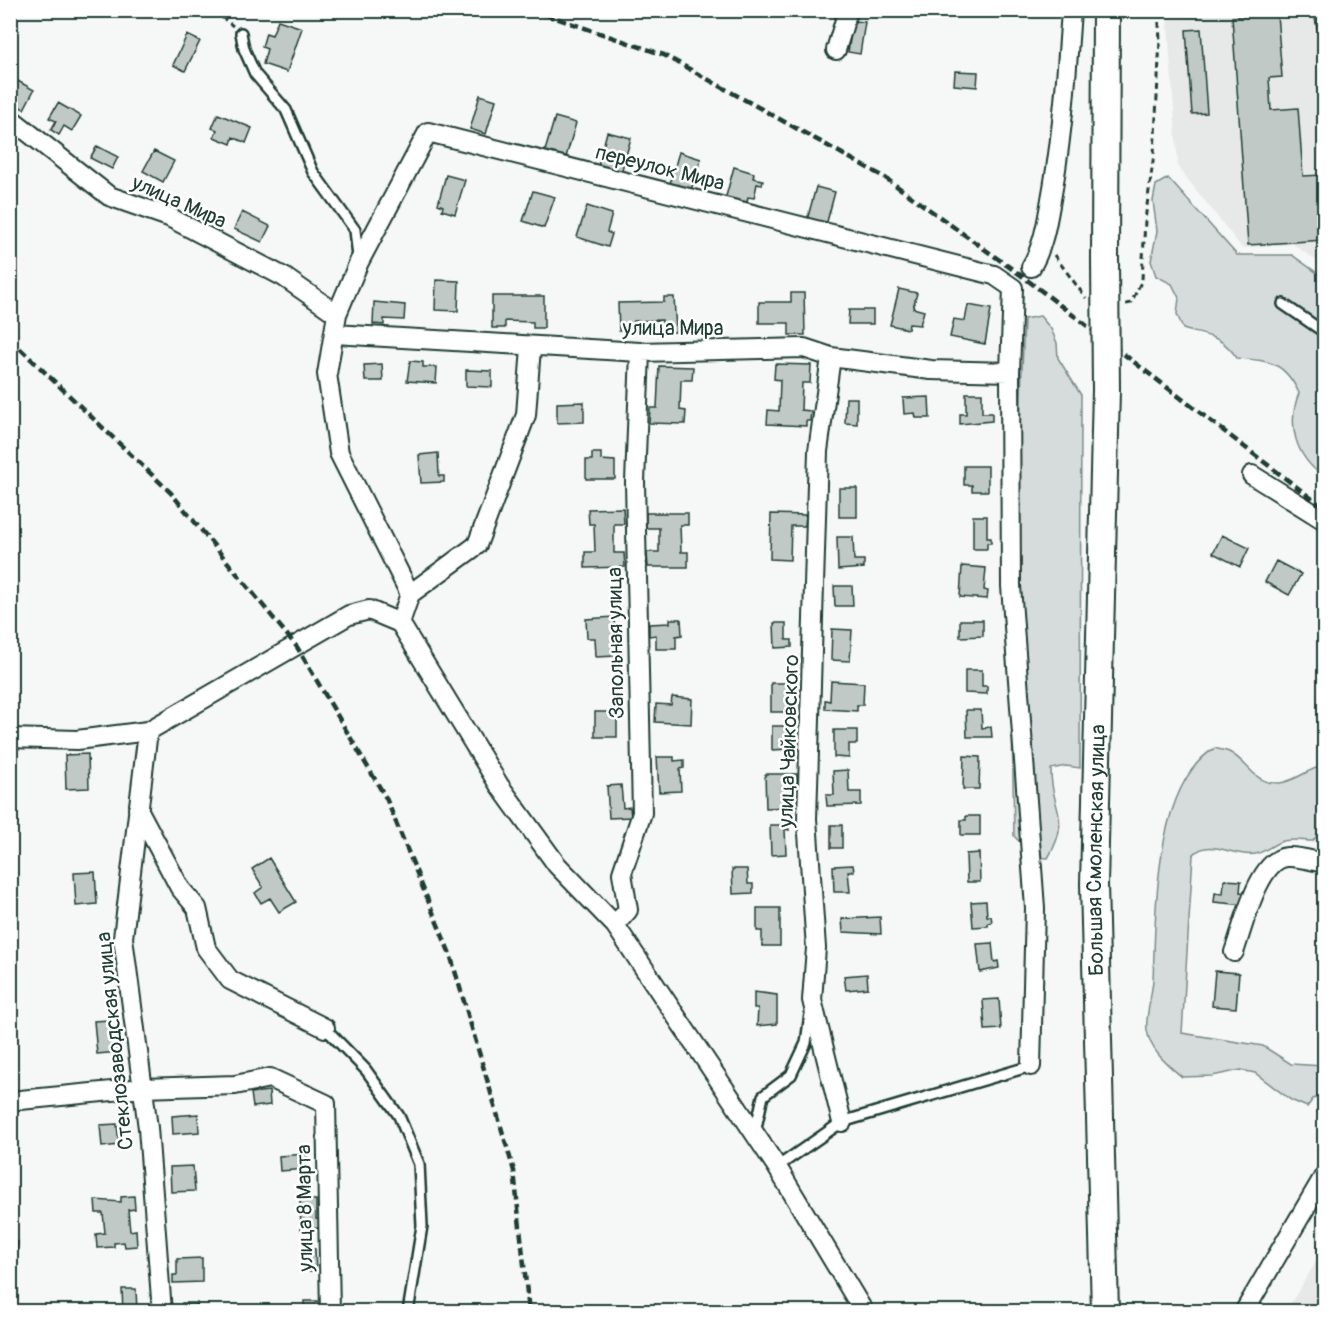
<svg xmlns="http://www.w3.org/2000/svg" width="1335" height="1322" font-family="Pangolin,sans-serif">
	<rect width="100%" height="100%" fill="#f6f7f7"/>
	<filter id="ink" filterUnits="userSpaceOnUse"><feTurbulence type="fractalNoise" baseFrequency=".0167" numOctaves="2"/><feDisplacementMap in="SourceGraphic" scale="12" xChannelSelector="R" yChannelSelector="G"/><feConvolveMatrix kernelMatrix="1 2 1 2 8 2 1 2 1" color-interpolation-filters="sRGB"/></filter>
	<g filter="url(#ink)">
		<path fill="#e6e9e8" d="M 1167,11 L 1324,11 L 1324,266 L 1293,244 L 1242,248 L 1178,167 Z
			M 1324,1249 L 1324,1311 L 1286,1311 Z"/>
		<path fill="#d6dcdb" stroke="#7a8c88" stroke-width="1.5" d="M 1168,178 L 1237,255 L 1292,255 L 1324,278 L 1324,477 C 1296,457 1286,426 1299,393 C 1284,361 1269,361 1237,358 C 1220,334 1209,337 1183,329 L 1177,314 L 1179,298 L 1172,284 L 1156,276 L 1151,261 L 1157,231 L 1153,201 L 1156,185 Z
			M 1040,316 L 1051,329 L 1057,343 L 1058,358 L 1081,395 L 1080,768 L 1066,766 L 1051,769 C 1050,809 1073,816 1048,858 L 1034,857 L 1014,836 L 1011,661 L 1024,319 Z
			M 1215,748 C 1219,750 1225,750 1229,752 C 1249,762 1254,785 1280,783 C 1297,781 1308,768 1324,766 L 1324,826 L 1313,841 C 1303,841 1289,838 1280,842 C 1272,845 1263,853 1255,854 C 1234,858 1210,837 1193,855 L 1182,1033 L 1263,1046 L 1291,1064 L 1323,1066 L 1324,1096 L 1313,1099 L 1307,1107 L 1291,1100 L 1255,1073 L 1241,1070 L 1212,1076 L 1182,1077 C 1167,1064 1150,1051 1147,1030 C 1145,1018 1152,995 1153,980 C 1156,916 1153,785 1215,748 Z"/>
		<path fill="#c0c9c6" stroke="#1f3d34" stroke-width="1.5" d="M 863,10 L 884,10 L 883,18 L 863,15 Z
			M 1312,10 L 1324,10 L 1324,64 L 1314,13 Z
			M 1277,14 L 1282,77 L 1269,78 L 1271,110 L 1298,108 L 1303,176 L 1324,175 L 1324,240 L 1248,245 L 1232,17 Z
			M 278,20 L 302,28 L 287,72 L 263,64 L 267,49 L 262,47 L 266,33 L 272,35 Z
			M 853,21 L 865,22 L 860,54 L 848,52 Z
			M 1201,29 L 1207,113 L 1192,114 L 1186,30 Z
			M 187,35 L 200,41 L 185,71 L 173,65 Z
			M 955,71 L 978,72 L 977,87 L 954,85 Z
			M 16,80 L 34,90 L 24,109 L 10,102 L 10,82 L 14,84 Z
			M 480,95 L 496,100 L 486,134 L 470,129 Z
			M 58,103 L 81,116 L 72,131 L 64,126 L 59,135 L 51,130 L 56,121 L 49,118 Z
			M 218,114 L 252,128 L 246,143 L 233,137 L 231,144 L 214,137 L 217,130 L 212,128 Z
			M 555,117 L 576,123 L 566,157 L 545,151 Z
			M 607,132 L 631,138 L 621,173 L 598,166 Z
			M 97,146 L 118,157 L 112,169 L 90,158 Z
			M 154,151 L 174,161 L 163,182 L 143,171 Z
			M 679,152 L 701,159 L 690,193 L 669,187 Z
			M 734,167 L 754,173 L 753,178 L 763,180 L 762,185 L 757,184 L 754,198 L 748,197 L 746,206 L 725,200 Z
			M 446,175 L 465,180 L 455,214 L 442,210 L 443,206 L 438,204 Z
			M 816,187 L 835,192 L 825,229 L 806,224 Z
			M 533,191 L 555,197 L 544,228 L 523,221 Z
			M 587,206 L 612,214 L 607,232 L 612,234 L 608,247 L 577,237 Z
			M 242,212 L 270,226 L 262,242 L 234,229 Z
			M 436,280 L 459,281 L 458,311 L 435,310 Z
			M 899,289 L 917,293 L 913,308 L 924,311 L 920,325 L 909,324 L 908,329 L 890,325 Z
			M 791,293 L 804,293 L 805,335 L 789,335 L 789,323 L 759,323 L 759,302 L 791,302 Z
			M 492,296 L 544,296 L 544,328 L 533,328 L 533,322 L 505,321 L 505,328 L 492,328 Z
			M 664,297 L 674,297 L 676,332 L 662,332 L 662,320 L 634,321 L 634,331 L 619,331 L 618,303 L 664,302 Z
			M 374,302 L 405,305 L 404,320 L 384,319 L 384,325 L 373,324 Z
			M 968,305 L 991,309 L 985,344 L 950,337 L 954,319 L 965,321 Z
			M 849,310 L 873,310 L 873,324 L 848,324 Z
			M 410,361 L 423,362 L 423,367 L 437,367 L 436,383 L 407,381 Z
			M 382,364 L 383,381 L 365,381 L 364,365 Z
			M 775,364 L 811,365 L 810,383 L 802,383 L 801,410 L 811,411 L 810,421 L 806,421 L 806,426 L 767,424 L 768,410 L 779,411 L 780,380 L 774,379 Z
			M 659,366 L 693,367 L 692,380 L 681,380 L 680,410 L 686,411 L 685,424 L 649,423 L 650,408 L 657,408 Z
			M 466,370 L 492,371 L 492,387 L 466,386 Z
			M 966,393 L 982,393 L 982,413 L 992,413 L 992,421 L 960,424 L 960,414 L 966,414 Z
			M 929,397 L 930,418 L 916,418 L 915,413 L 904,414 L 903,398 Z
			M 846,398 L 857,398 L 857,424 L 845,423 Z
			M 584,402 L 584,422 L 557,423 L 557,403 Z
			M 438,453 L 439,476 L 444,476 L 444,482 L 421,483 L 419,455 Z
			M 592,453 L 601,453 L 601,460 L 615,461 L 615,479 L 586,479 L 586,460 L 592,460 Z
			M 964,466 L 988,466 L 988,491 L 972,491 L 972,485 L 964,485 Z
			M 839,488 L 857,488 L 857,517 L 839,517 Z
			M 623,508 L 624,524 L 614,524 L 614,553 L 624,553 L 625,567 L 585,568 L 585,552 L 595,552 L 594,524 L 589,524 L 588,509 Z
			M 646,513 L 688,513 L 688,525 L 680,525 L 681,552 L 688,552 L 688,567 L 648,567 L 647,552 L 659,552 L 659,528 L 646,528 Z
			M 771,514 L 806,515 L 805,526 L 791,526 L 790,560 L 770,559 Z
			M 973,516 L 987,516 L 987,538 L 991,538 L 991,543 L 987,543 L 987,549 L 973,549 Z
			M 1222,535 L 1249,548 L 1240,567 L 1213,553 Z
			M 837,537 L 853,537 L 854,560 L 864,560 L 864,568 L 838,570 Z
			M 1276,561 L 1301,574 L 1289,595 L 1265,582 Z
			M 962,566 L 986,568 L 984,590 L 988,591 L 987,599 L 960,597 Z
			M 834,586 L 852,586 L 853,606 L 835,606 Z
			M 614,617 L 616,656 L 596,657 L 595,638 L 587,638 L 586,619 Z
			M 670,619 L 681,619 L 682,635 L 676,636 L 676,649 L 656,649 L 656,635 L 649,636 L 649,624 L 670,623 Z
			M 960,620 L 983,620 L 983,636 L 960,637 Z
			M 774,623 L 786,623 L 786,640 L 792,640 L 792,647 L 775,648 Z
			M 832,629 L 852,630 L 850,661 L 831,660 Z
			M 965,670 L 982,670 L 982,686 L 987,686 L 987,694 L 965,693 Z
			M 831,681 L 864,683 L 863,705 L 857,705 L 857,711 L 825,709 L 825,700 L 830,701 Z
			M 771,683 L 788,683 L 788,712 L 771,712 Z
			M 672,697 L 692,699 L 691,724 L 655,722 L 656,704 L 671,705 Z
			M 966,710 L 981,710 L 982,728 L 991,727 L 992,737 L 967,737 Z
			M 595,712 L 617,712 L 617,737 L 595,737 Z
			M 772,726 L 786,726 L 786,740 L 790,740 L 790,749 L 772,750 Z
			M 834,730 L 857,730 L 857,744 L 849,744 L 849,758 L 834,757 Z
			M 88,754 L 89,788 L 66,789 L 65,755 Z
			M 964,756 L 980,757 L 979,789 L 963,789 Z
			M 657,757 L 674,757 L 674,761 L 684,760 L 684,768 L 680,769 L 681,791 L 659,792 Z
			M 848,770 L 849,792 L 861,792 L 861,805 L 827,806 L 826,795 L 834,795 L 833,771 Z
			M 765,774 L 797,774 L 797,790 L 789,790 L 790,807 L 766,808 Z
			M 621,785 L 623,808 L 630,807 L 631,817 L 609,818 L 607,786 Z
			M 966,816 L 980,816 L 980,835 L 961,835 L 961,820 L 966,820 Z
			M 770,825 L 788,825 L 789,830 L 785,829 L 786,854 L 771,855 Z
			M 831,825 L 842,825 L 842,848 L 831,848 Z
			M 979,853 L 980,882 L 967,882 L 966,854 Z
			M 269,858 L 296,902 L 279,912 L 270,898 L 261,903 L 255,893 L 263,887 L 252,869 Z
			M 853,865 L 854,871 L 848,871 L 850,892 L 834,892 L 833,866 Z
			M 732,869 L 747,869 L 748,884 L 753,884 L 753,893 L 733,894 Z
			M 95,872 L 97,904 L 76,906 L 74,873 Z
			M 1224,880 L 1241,881 L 1240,892 L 1246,893 L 1245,905 L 1214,902 L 1215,893 L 1223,894 Z
			M 986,901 L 987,916 L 991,916 L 992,922 L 988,923 L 988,926 L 973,927 L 971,902 Z
			M 757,908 L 780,908 L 780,946 L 762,946 L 762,931 L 757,931 Z
			M 880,917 L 881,934 L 843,932 L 842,919 Z
			M 992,943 L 994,962 L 998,961 L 999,968 L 980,972 L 977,944 Z
			M 1215,971 L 1239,973 L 1236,1008 L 1212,1006 Z
			M 867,974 L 868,988 L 846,990 L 844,976 Z
			M 754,992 L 777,995 L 777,1024 L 757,1026 L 758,1008 L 754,1008 Z
			M 999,999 L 1001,1029 L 985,1030 L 983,1000 Z
			M 110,1020 L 111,1028 L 116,1028 L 119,1052 L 97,1054 L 94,1021 Z
			M 269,1091 L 270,1105 L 253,1107 L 251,1093 Z
			M 198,1114 L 199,1132 L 173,1134 L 172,1116 Z
			M 117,1124 L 119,1145 L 102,1147 L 100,1125 Z
			M 307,1154 L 308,1169 L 280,1171 L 279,1156 Z
			M 193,1166 L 195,1191 L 171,1192 L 170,1167 Z
			M 134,1196 L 135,1209 L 128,1210 L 130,1231 L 136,1230 L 137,1246 L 125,1247 L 124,1242 L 114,1243 L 114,1247 L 97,1248 L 96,1234 L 105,1233 L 103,1213 L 96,1213 L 95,1200 L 121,1202 L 121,1197 Z
			M 300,1200 L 316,1200 L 316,1219 L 320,1219 L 320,1228 L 301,1230 Z
			M 10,1241 L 18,1242 L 16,1260 L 10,1259 Z
			M 304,1249 L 315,1249 L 316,1271 L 304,1271 Z
			M 202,1258 L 202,1282 L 173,1283 L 173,1275 L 177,1275 L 177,1259 Z
			M 10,1288 L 18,1289 L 17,1304 L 10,1304 Z
			M 122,1289 L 136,1289 L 137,1312 L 123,1312 Z
			M 304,1301 L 318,1301 L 318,1312 L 304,1312 Z
			M 182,1303 L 197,1303 L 197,1312 L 182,1312 Z"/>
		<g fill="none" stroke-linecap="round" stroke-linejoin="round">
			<defs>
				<path id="lane" d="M 241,33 L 244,49 L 255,74 L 286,110 L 313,172 L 355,230 L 358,257
					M 1283,304 L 1324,332
					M 325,1028 L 366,1070 L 399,1116 L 419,1164 L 422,1226 L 408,1312
					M 755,1132 L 763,1096 L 791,1075 L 806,1043 L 810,1014
					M 777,1167 L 842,1122 L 1031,1066"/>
				<path id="street" d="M 836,50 L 848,10
					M 10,118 L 109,196 L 169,217 L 284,277 L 337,314
					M 1031,267 C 1045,244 1048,215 1053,188 C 1063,129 1067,70 1071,10
					M 334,334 L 640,352 L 804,348 L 831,357 L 931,370 L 1010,372
					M 831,357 L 818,451 L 807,819 L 816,948 L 812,1000 L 842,1122
					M 1252,475 L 1324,520
					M 410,594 L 477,545 L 526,415 L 531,347
					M 400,623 L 410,594 L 339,453 L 327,374 L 337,314 L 359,262 L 428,132 L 994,275 L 1013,288 L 1010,372 L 1011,586 L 1035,908 L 1031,1066
					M 148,731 L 123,938 L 148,1128 L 162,1312
					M 10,738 L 77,740 L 148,731 L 349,615 L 369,610 L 400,623 L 499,785 L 557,865 L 615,925 L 777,1167 L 864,1312
					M 138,809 L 180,888 L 197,908 L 206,948 L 230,980 L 325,1028
					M 615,925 L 628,910 L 622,873 L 642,813 L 635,482 L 640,352
					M 1234,952 C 1243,928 1258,859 1287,857 C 1298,856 1313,861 1324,863
					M 10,1101 L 143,1088 L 235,1085 L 270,1078 L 326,1104 L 330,1312
					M 1244,1312 L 1324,1176"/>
				<g id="secondary">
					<path d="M 1105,260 L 1106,10"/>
					<path id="s1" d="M 1105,1312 L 1094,884 L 1106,390"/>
				</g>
			</defs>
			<use href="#lane" stroke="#1f3d34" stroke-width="14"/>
			<use href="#street" stroke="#1f3d34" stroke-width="22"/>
			<use href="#secondary" stroke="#1f3d34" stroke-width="30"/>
			<path stroke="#1f3d34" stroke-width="3" stroke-dasharray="6 4.5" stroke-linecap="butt" d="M 213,10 L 233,26
				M 1054,255 L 1086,298
				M 1126,304 L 1131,303 L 1142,280 L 1145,220 L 1154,154 L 1160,40 L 1158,10"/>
			<use href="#lane" stroke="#fff" stroke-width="9"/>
			<use href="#street" stroke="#fff" stroke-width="18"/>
			<use href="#secondary" stroke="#fff" stroke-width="26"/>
			<path stroke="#1f3d34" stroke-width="4.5" stroke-dasharray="9 4.5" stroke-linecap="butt" d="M 532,10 L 664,55 L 884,177 L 1026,279 L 1324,508
				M 10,339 L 171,493 L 297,647 L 386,798 L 450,954 L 514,1171 L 529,1312"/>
			<defs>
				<path id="secondary-bridge" d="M 1105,260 L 1106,390"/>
			</defs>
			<use href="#secondary-bridge" stroke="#1f3d34" stroke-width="30" stroke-linecap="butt"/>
			<use href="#secondary-bridge" stroke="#fff" stroke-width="26"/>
		</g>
	</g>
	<g text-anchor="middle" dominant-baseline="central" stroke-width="5" stroke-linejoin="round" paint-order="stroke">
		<g font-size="21" fill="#1f3d34" stroke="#fff">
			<text transform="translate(660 168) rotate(14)">переулок Мира</text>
			<text transform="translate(179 202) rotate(24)">улица Мира</text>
			<text x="673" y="328">улица Мира</text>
			<text transform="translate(616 643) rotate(-91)">Запольная улица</text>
			<text transform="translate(789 741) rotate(-88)">улица Чайковского</text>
			<text stroke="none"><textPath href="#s1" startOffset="462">Большая Смоленская улица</textPath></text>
			<text transform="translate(115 1041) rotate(-96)">Стеклозаводская улица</text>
			<text transform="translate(305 1208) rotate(-91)">улица 8 Марта</text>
		</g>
	</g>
	<rect width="1335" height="1322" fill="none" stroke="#fff" stroke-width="36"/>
	<rect x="18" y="18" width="1299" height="1286" fill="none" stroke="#1f3d34" stroke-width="2" filter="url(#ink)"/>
</svg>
